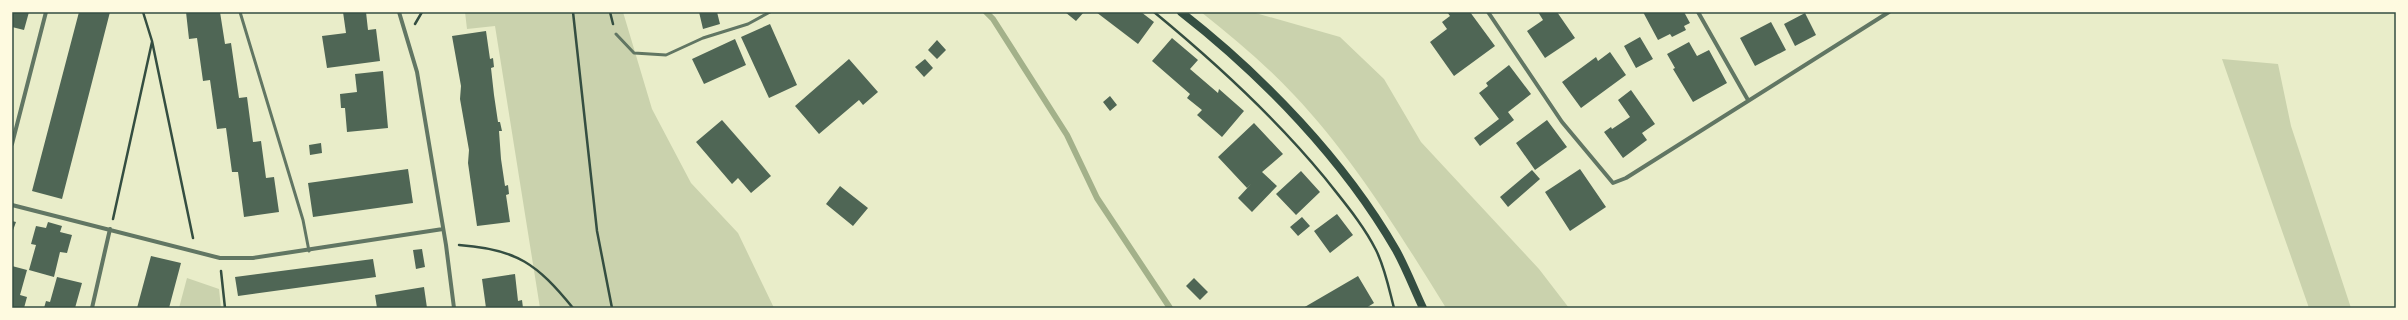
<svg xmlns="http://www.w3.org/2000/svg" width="2408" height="320" font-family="'Varela Round',sans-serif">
	<rect width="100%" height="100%" fill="#e9edc9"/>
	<path fill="#cad2ad" d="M 465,12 L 623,12 L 652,109 L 691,183 L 738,233 L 774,308 L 540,308 L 495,26 L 467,29 Z
		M 1201,12 L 1252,12 L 1340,37 L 1384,79 L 1421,142 L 1539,269 L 1569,308 L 1446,308 C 1402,237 1352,156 1294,95 C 1266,65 1234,38 1201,12 Z
		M 2222,59 L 2278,64 L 2291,126 L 2351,308 L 2309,308 Z
		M 187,278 L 219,289 L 221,308 L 179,308 Z"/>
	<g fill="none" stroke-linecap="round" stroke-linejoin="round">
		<path stroke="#a3b18a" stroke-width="6" d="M 986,12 L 993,19 L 1067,135 L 1097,198 L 1170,308"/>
	</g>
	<path fill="#4f6655" d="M 12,12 L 29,12 L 24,30 L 12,27 Z
		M 79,12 L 110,12 L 62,199 L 32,191 Z
		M 186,12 L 220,12 L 225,44 L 231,43 L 239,98 L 247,97 L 253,142 L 261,141 L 266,178 L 274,177 L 279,212 L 244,217 L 238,172 L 232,172 L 226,128 L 217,129 L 210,80 L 203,81 L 197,38 L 189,39 Z
		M 343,12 L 366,12 L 368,30 L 376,29 L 380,61 L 327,68 L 322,36 L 346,33 Z
		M 699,12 L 717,12 L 720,24 L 703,29 Z
		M 1065,12 L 1084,12 L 1076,21 Z
		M 1096,12 L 1141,12 L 1154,22 L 1138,44 Z
		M 1447,12 L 1470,12 L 1495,46 L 1454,76 L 1430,42 L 1447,29 L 1442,22 L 1450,16 Z
		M 1538,12 L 1557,12 L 1575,38 L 1545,58 L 1527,31 L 1543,20 Z
		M 1643,12 L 1684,12 L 1690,23 L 1684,26 L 1686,30 L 1672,37 L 1670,34 L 1658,40 Z
		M 1805,13 L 1816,35 L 1795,46 L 1784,24 Z
		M 1771,22 L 1786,50 L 1755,66 L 1740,38 Z
		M 770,24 L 797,85 L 769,98 L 741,37 Z
		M 486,31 L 490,59 L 493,58 L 494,67 L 491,68 L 494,95 L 498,122 L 500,122 L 502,131 L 499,131 L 501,159 L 505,186 L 508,185 L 509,194 L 506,195 L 510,222 L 477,226 L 468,163 L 469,150 L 460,99 L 461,86 L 452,36 Z
		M 1640,37 L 1653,59 L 1636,68 L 1624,46 Z
		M 1172,38 L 1198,60 L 1190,69 L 1218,93 L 1219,89 L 1244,111 L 1222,137 L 1197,115 L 1202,110 L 1187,98 L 1190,94 L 1152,61 Z
		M 735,39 L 746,65 L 704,84 L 692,59 Z
		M 937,40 L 946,50 L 937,59 L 928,50 Z
		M 1689,42 L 1697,56 L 1709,50 L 1727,83 L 1693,102 L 1673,69 L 1675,68 L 1667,54 Z
		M 1610,52 L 1626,75 L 1581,108 L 1562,82 L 1596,57 L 1598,61 Z
		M 849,59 L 878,92 L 863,105 L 859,100 L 819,134 L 795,106 Z
		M 925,59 L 933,68 L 924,77 L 915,67 Z
		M 1509,65 L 1531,94 L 1508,112 L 1514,120 L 1480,146 L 1474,138 L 1499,119 L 1479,93 L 1488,86 L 1486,83 Z
		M 383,71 L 388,128 L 347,132 L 345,108 L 341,108 L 340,94 L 357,92 L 355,74 Z
		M 1631,90 L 1655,124 L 1642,133 L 1647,140 L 1623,158 L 1604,132 L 1611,127 L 1612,129 L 1630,117 L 1618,100 Z
		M 1110,96 L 1117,105 L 1110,111 L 1103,102 Z
		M 722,120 L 771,176 L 751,193 L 738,178 L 732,184 L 696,142 Z
		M 1547,120 L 1567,147 L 1535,170 L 1516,143 Z
		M 1254,123 L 1283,154 L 1262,172 L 1277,186 L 1252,212 L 1238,198 L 1251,184 L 1247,188 L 1218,157 Z
		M 321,143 L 322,153 L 310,155 L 309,145 Z
		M 408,169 L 413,203 L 313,217 L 308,183 Z
		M 1580,169 L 1606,207 L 1570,231 L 1545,192 Z
		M 1532,170 L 1540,179 L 1508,207 L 1500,197 Z
		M 1301,171 L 1320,192 L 1296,215 L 1276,194 Z
		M 840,186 L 868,208 L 853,226 L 826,204 Z
		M 1337,214 L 1353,235 L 1330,253 L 1314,231 Z
		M 1302,217 L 1310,226 L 1298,236 L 1290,227 Z
		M 12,221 L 16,222 L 12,233 Z
		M 48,222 L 62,226 L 60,232 L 72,235 L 67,253 L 60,252 L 54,277 L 29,270 L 36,245 L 31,244 L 36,226 L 46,228 Z
		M 422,249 L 425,267 L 416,269 L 413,250 Z
		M 151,256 L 181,263 L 169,308 L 137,308 Z
		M 373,259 L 376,277 L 238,296 L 235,277 Z
		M 12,266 L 27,270 L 20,295 L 27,297 L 24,308 L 12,308 Z
		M 515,274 L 518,301 L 522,300 L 523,308 L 486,308 L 482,279 Z
		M 1358,276 L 1374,303 L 1366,308 L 1303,308 Z
		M 57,277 L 82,283 L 75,308 L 44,308 L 46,301 L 50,302 Z
		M 1194,278 L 1208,292 L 1200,300 L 1186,286 Z
		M 424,287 L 427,308 L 377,308 L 375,295 Z"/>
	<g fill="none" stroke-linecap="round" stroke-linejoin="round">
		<path stroke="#344e41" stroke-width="2.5" d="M 143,12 L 152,41 L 193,238
			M 573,12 L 597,231 L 612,308
			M 610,12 L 613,24
			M 1154,12 C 1216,63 1274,116 1325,178 C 1343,201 1363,224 1376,250 C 1385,268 1389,289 1394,308
			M 415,24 L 422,12
			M 113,219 L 152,42
			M 459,245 C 517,249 537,264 573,308
			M 221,271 L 225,308"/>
		<path stroke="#617663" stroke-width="3" d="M 240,12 L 303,220 L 309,251
			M 616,34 L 634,53 L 666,55 L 703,38 L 748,24 L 770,12"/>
		<path stroke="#617663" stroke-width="4" d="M 399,12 L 417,72 L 446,245 L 454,308
			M 1488,12 L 1562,122 L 1613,183 L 1626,178 L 1889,12
			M 1698,12 L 1748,100
			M 12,144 L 46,12
			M 12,205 L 220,258 L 253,258 L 443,229
			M 92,308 L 110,229"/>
		<path stroke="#344e41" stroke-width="8" d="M 1181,12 C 1263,76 1344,160 1396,250 C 1406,268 1414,289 1423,308"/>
	</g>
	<rect width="2408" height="320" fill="none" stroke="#fefae0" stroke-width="26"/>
	<rect x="13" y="13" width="2382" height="294" fill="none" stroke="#344e41" stroke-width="1.5"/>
</svg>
